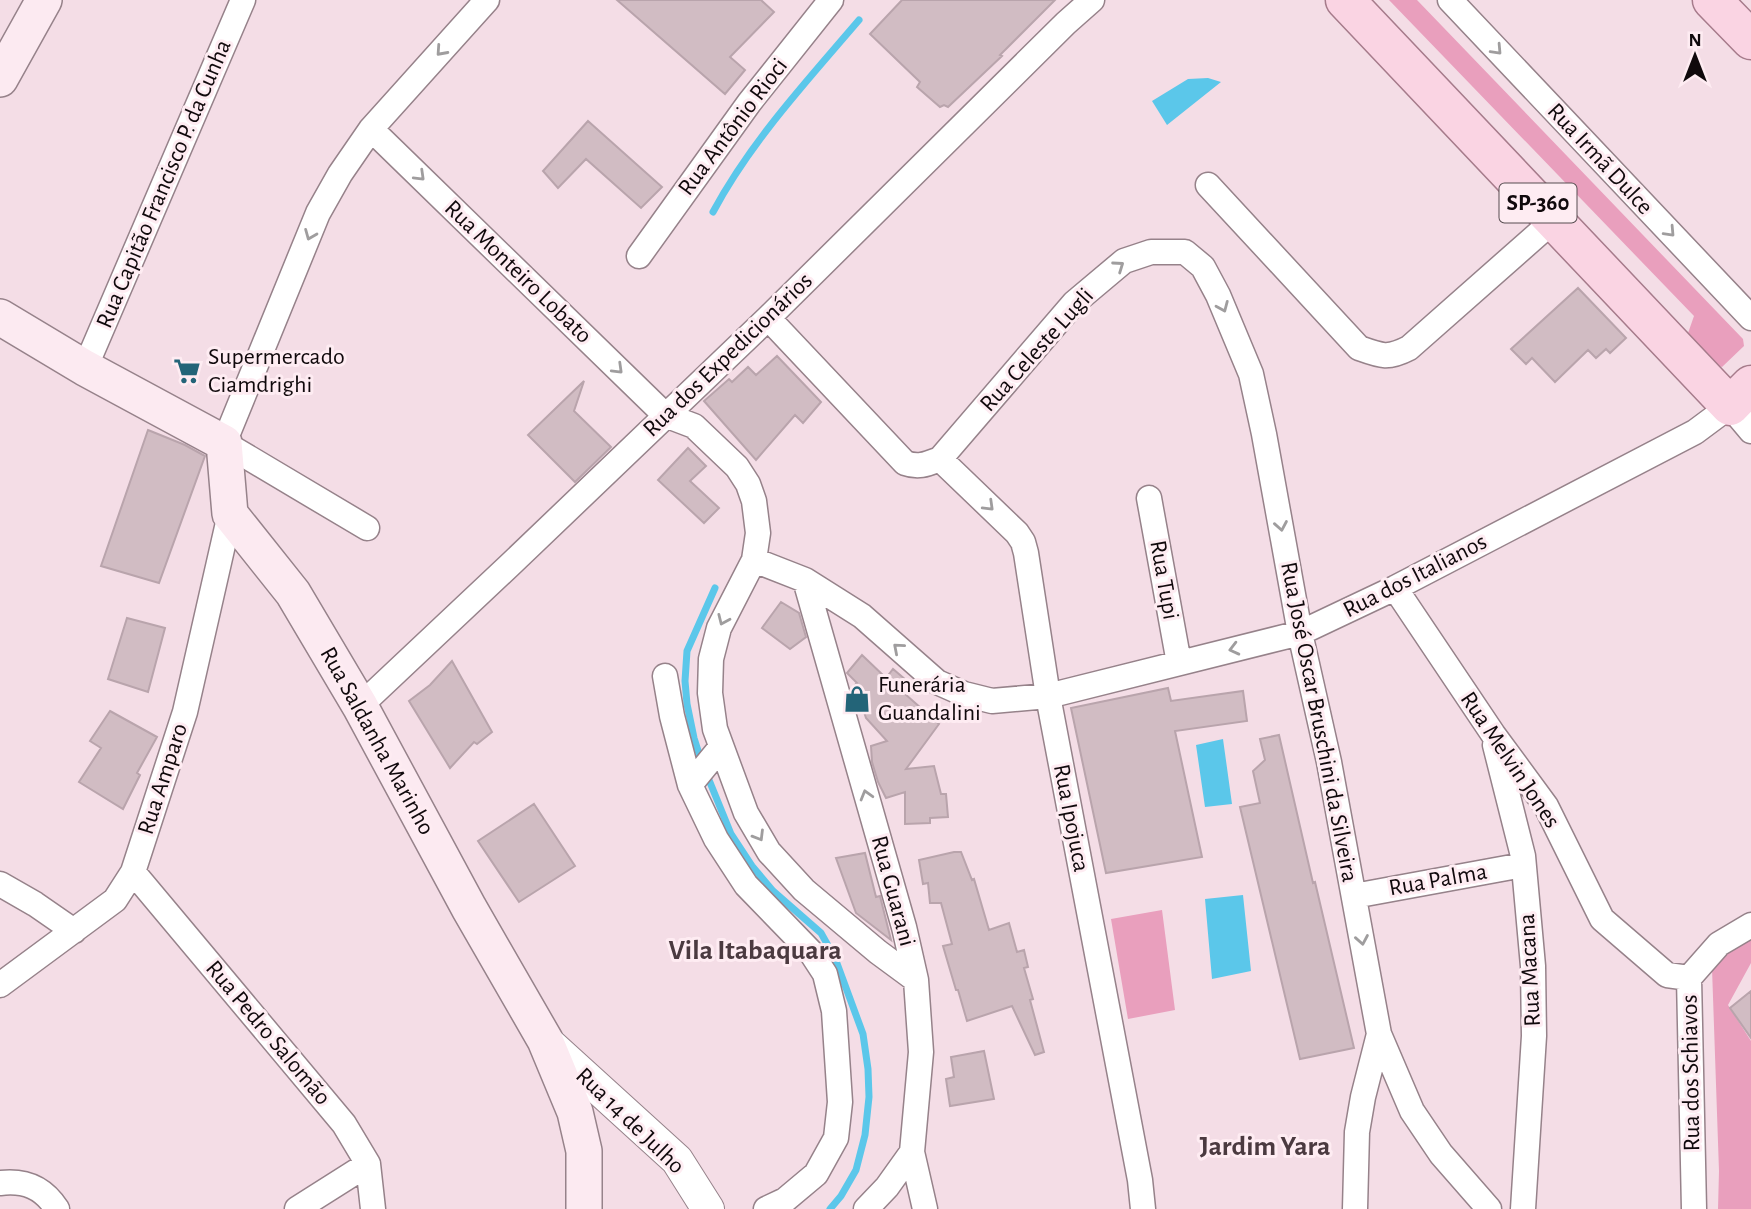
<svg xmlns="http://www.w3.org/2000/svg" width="1751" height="1209" font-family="'Alegreya Sans',sans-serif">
	<rect width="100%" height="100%" fill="#f4dde6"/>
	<path fill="#e99fbd" d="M 1389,0 L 1417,0 L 1743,339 L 1744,346 L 1722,367 L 1715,364 L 1687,336 L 1694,316 Z
		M 1162,910 L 1175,1010 L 1128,1019 L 1111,919 Z
		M 1751,932 L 1751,963 L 1728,1005 L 1751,1041 L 1751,1209 L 1718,1209 L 1719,1171 L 1712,968 L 1729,944 Z"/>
	<path fill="#5bc7ea" d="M 1208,78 L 1221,82 L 1167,125 L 1152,101 L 1188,79 Z
		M 1223,739 L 1232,804 L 1205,807 L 1196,745 Z
		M 1243,895 L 1251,971 L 1212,979 L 1205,899 Z"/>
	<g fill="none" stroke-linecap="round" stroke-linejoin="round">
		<path stroke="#5bc7ea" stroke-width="7" d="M 713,212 C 751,141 807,81 859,20
			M 701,760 L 694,738 L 687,704 L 685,681 L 687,651 L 715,588
			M 707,775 L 731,834 L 752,866 L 773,891 L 821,933 L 835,958 L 863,1034 L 868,1069 L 869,1097 L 865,1135 L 856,1170 L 841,1196 L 830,1209"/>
	</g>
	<path fill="#d1bcc3" stroke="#b9a4ac" stroke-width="2" d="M 617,0 L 761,0 L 774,12 L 730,57 L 745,70 L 725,94 Z
		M 902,0 L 1055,0 L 1000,55 L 1002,56 L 948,107 L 944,105 L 940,107 L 917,87 L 920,82 L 870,34 Z
		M 588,121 L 662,187 L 641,208 L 586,159 L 558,188 L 543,171 Z
		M 1578,288 L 1626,338 L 1610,353 L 1606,349 L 1596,358 L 1588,350 L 1555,382 L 1532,358 L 1526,364 L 1511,349 Z
		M 777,356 L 821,402 L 803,423 L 795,415 L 756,460 L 704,401 L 729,379 L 732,382 L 748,367 L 756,375 Z
		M 584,381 L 574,411 L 611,447 L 575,482 L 528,435 Z
		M 148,430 L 185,445 L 205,456 L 159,583 L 101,566 Z
		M 688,448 L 706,466 L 690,481 L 719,508 L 704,523 L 658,480 Z
		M 781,602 L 799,613 L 806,637 L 790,649 L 762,628 Z
		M 127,618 L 165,628 L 148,692 L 108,679 Z
		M 862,655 L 886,678 L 893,669 L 913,686 L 905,694 L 939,724 L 906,769 L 934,766 L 941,794 L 946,794 L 948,817 L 930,818 L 930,823 L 905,824 L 905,792 L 886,798 L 878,782 L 872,762 L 871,746 L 887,741 L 866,718 L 858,693 L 852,688 L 857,683 L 847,673 Z
		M 452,661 L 492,732 L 477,744 L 474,742 L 450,768 L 409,701 L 430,685 Z
		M 1168,688 L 1171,701 L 1243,691 L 1247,721 L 1175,731 L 1202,857 L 1106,873 L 1071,708 Z
		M 110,711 L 157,737 L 137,773 L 140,775 L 123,809 L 79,782 L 101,748 L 90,741 Z
		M 1279,735 L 1313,883 L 1315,882 L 1354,1048 L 1300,1059 L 1240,807 L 1260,803 L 1253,771 L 1265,760 L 1260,739 Z
		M 534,804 L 575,866 L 519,902 L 478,841 Z
		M 954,852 L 961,852 L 972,880 L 974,879 L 989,930 L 1009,923 L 1017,952 L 1024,950 L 1028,967 L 1024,968 L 1033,999 L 1030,1000 L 1044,1052 L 1035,1055 L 1012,1006 L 967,1021 L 958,990 L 956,990 L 943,946 L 952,944 L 941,903 L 930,903 L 928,883 L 923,884 L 919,860 Z
		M 865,853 L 876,897 L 880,896 L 891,940 L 856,913 L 836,858 Z
		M 1751,991 L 1751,1038 L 1730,1008 Z
		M 984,1051 L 994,1099 L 950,1106 L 946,1079 L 954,1077 L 951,1057 Z"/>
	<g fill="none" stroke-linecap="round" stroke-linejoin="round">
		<defs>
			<path id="minor" d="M 1450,0 L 1751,318
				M 371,129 L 665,415 L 694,426 L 737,467 L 748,484 L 754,501 L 758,533 L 754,560 L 719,628 L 711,659 L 710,693 L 715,729 L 746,813 L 769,852 L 804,890 L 878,952 L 916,980
				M 1208,185 L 1359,348 C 1381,356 1388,359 1409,348 L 1554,220
				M 639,256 L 749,103 L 831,0
				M 768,318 L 905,463 C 919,468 927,464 940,459 L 1074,303 L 1124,261 L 1151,252 L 1185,252 L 1203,267 L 1218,295 L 1251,374 L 1264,434 L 1300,633 L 1329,762 L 1379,1034 L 1363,1097 L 1357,1132 L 1355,1209
				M 85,368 L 243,0
				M 940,459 L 1017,533 L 1023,542 L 1026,553 L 1048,696 L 1140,1180 L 1143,1209
				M 1149,498 L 1179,663
				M 367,528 L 224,443 L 318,213 L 340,174 L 371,129 L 487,0
				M 754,560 L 805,580 L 862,616 L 937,682 L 964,694 L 992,701 L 1048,696 L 1300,633 L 1395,588 L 1695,432 L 1730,406 L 1751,431
				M 805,580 L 904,927 L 916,980 L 921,1052 L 912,1152 L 925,1209
				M 1395,588 L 1493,734 L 1546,806 L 1602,919 L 1667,975 L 1689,978
				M 665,676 L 672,716 L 690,785 L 716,839 L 746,885 L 810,951 L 825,974 L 834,1011 L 840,1102 L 836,1138 L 816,1174 L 785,1200 L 766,1209
				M 360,706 L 513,562 L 768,318 L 1066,23 L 1092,0
				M 1495,745 L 1523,856 L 1533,966 L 1534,1036 L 1523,1209
				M 690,785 L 721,747
				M 133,872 L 344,1124 L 368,1164 L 373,1209
				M 0,884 L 35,904 L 74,931
				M 1354,896 L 1523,865
				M 0,985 L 115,900 L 133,872 L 185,712 L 230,514
				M 1379,1034 L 1412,1111 L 1441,1154 L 1489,1209
				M 0,1183 C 25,1180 43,1187 57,1209
				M 297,1209 L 368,1164
				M 866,1209 L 887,1187 L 912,1152
				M 1694,1209 L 1689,978 L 1719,944 L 1751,925"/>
			<path id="tertiary" d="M 545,1040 L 677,1160 L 708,1209"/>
			<path id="secondary" d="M 0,79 L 44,0
				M 0,317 L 85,368 L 224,443 L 230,514 L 293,593 L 360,706 L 469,908 L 545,1040 L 575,1112 L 584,1151 L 584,1209"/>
			<path id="primary" d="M 1345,0 L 1730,406 L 1751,385
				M 1712,0 L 1751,40"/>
		</defs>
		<use href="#minor" stroke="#96828a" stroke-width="27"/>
		<use href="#tertiary" stroke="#96828a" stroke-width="34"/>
		<use href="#secondary" stroke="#96828a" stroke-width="38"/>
		<use href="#primary" stroke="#a67b8b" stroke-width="41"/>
		<use href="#minor" stroke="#fff" stroke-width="24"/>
		<use href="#tertiary" stroke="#fff" stroke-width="32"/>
		<use href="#secondary" stroke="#fceaf1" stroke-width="35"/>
		<use href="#primary" stroke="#fad4e3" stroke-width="38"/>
	</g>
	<defs><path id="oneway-chevron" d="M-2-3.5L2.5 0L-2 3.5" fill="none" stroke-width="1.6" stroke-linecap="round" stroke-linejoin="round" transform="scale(1.75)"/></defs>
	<g stroke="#9f9d9e">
		<use href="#oneway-chevron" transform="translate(1497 50) rotate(47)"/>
		<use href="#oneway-chevron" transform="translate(441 51) rotate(132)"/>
		<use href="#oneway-chevron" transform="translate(420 176) rotate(44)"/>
		<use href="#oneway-chevron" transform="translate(1670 232) rotate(47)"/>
		<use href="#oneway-chevron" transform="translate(310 235) rotate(112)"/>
		<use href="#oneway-chevron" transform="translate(1119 266) rotate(-35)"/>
		<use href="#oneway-chevron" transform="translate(1223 307) rotate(67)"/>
		<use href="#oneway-chevron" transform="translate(618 369) rotate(44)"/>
		<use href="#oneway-chevron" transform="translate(989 506) rotate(44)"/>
		<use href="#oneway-chevron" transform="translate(1281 526) rotate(80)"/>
		<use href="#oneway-chevron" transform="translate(723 620) rotate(114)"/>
		<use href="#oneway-chevron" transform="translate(898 648) rotate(-139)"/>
		<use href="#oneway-chevron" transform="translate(1234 649) rotate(166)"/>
		<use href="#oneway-chevron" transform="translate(866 795) rotate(-106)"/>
		<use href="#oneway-chevron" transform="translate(759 836) rotate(59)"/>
		<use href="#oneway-chevron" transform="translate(1362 940) rotate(80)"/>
	</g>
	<defs>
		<symbol id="supermarket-bare" viewBox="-9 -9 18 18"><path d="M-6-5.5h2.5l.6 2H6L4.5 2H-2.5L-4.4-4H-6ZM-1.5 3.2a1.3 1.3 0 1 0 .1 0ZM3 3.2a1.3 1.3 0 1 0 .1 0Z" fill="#236478" stroke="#feecf2" stroke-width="2.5" paint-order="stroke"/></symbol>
		<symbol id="shop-bare" viewBox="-9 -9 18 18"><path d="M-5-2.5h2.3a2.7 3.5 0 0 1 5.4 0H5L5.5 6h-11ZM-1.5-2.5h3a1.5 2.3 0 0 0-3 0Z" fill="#236478" stroke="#feecf2" stroke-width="2.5" paint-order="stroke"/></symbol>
	</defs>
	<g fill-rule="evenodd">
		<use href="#supermarket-bare" x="168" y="352" width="38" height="38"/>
		<use href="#shop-bare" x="838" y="680" width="38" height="38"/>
	</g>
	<g text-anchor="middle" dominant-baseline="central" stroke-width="6" stroke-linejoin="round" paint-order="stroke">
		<rect fill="#feecf2" stroke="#574d51" stroke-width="2" x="1499.5" y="183.5" width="77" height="39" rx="5"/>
		<g font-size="23" font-weight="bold" fill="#10090c">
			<text x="1538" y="203">SP-360</text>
		</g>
		<g font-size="24" fill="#10090c" stroke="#feecf2">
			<text transform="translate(733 127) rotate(-53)">Rua Antônio Rioci</text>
			<text transform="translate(1600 159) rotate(47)">Rua Irmã Dulce</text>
			<text transform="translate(164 184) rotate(-67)">Rua Capitão Francisco P. da Cunha</text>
			<text transform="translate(518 272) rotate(44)">Rua Monteiro Lobato</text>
			<text transform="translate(1037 350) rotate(-48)">Rua Celeste Lugli</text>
			<text transform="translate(728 355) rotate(-44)">Rua dos Expedicionários</text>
			<text transform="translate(1415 576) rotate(-27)">Rua dos Italianos</text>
			<text transform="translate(1164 580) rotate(80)">Rua Tupi</text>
			<text transform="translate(1319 722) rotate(79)">Rua José Oscar Bruschini da Silveira</text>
			<text transform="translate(377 741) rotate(61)">Rua Saldanha Marinho</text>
			<text transform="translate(1510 760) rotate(56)">Rua Melvin Jones</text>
			<text transform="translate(163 779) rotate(-72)">Rua Amparo</text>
			<text transform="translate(1071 818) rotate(79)">Rua Ipojuca</text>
			<text transform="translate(1438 880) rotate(-10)">Rua Palma</text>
			<text transform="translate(893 891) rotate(75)">Rua Guarani</text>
			<text transform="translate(1530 970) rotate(-93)">Rua Macana</text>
			<text transform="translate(268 1033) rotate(50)">Rua Pedro Salomão</text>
			<text transform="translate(1691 1073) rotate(-91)">Rua dos Schiavos</text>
			<text transform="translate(630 1121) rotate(44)">Rua 14 de Julho</text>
		</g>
		<g font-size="24" fill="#10090c" stroke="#feecf2" text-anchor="start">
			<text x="208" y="357">Supermercado<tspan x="208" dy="28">Ciamdrighi</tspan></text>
			<text x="878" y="685">Funerária<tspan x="878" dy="28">Guandalini</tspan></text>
		</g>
		<g font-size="28" font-weight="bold" fill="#4b3a40" stroke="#feecf2">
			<text x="755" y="951">Vila Itabaquara</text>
			<text x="1265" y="1147">Jardim Yara</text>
		</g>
	</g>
	<g transform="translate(1695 56)" stroke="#feecf2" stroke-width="5" paint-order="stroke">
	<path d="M0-5L12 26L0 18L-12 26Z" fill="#10090c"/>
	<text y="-10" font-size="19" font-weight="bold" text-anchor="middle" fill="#10090c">N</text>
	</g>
</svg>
